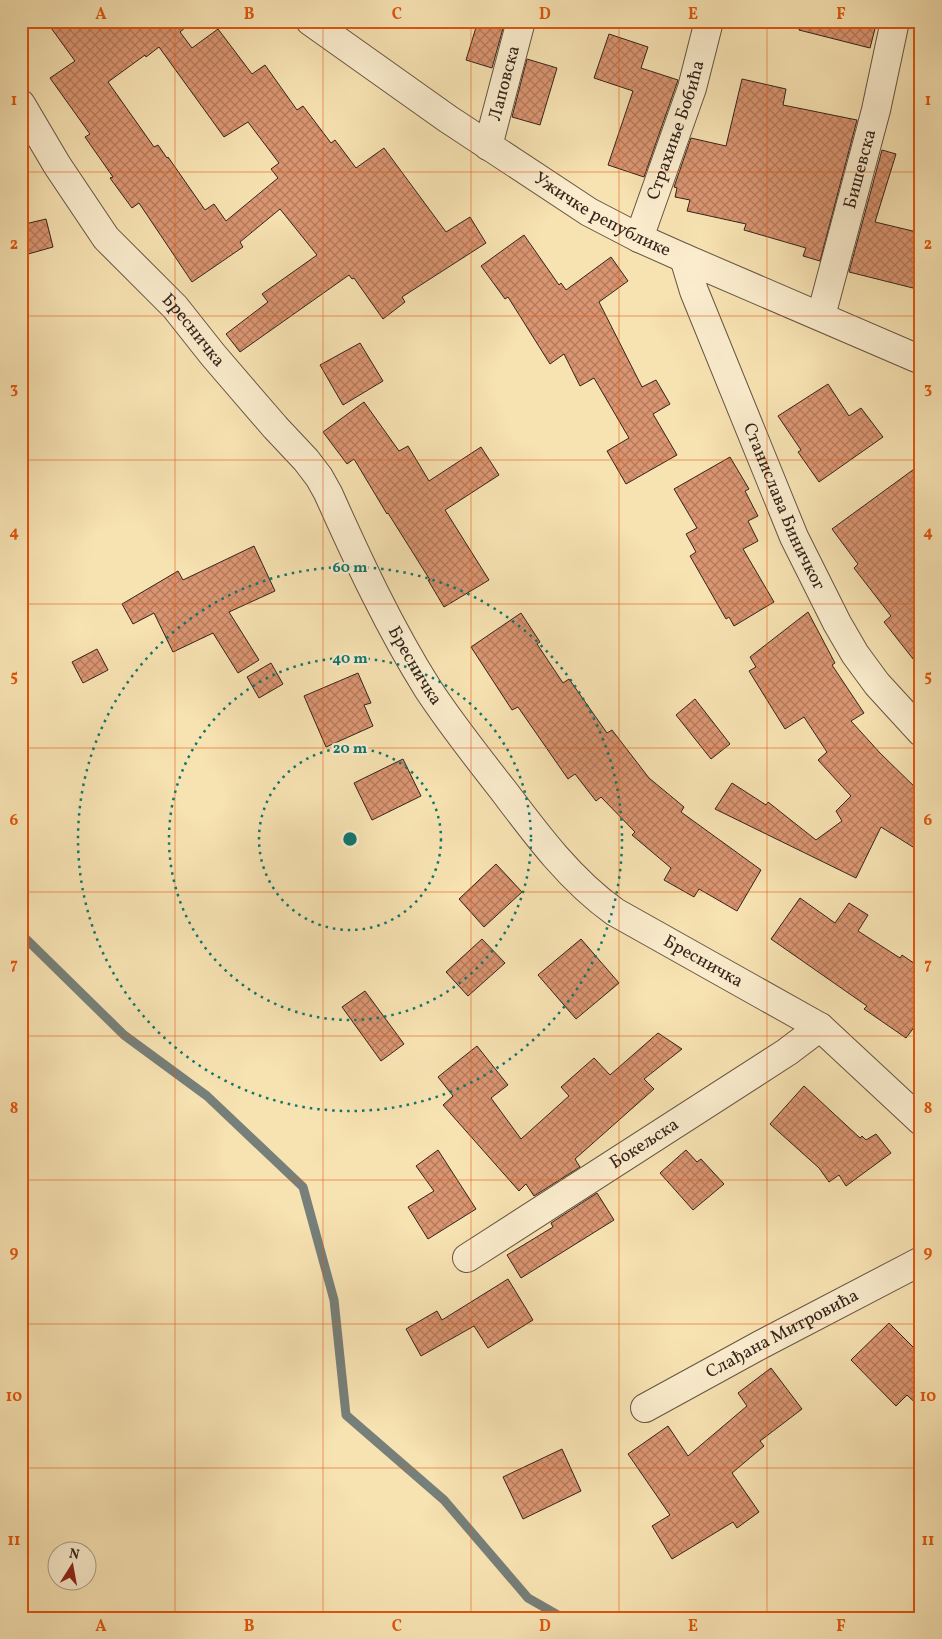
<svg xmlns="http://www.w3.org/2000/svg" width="942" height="1639" font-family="Vollkorn,serif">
	<defs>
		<pattern id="building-cross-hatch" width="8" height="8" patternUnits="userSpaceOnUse" patternTransform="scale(1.25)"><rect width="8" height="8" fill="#da9571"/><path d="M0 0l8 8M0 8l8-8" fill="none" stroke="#b2795c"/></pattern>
	</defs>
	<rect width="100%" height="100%" fill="#f7e2b2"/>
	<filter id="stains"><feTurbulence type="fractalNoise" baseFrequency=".004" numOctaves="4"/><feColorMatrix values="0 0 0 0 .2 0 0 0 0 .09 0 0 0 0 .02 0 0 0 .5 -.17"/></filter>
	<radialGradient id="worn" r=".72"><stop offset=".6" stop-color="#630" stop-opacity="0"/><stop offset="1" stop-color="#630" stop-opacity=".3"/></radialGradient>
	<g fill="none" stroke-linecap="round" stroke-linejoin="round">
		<path stroke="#767f79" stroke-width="9" d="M 21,934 L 124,1035 L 207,1096 L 303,1187 L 334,1300 L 346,1415 L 444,1500 L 528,1598 L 563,1618"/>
	</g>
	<path fill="url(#building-cross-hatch)" stroke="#35241c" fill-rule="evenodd" d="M 46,21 L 193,21 L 180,32 L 192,48 L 218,29 L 252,74 L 265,65 L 297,110 L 303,106 L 331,143 L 335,140 L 356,168 L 384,148 L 446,232 L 470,217 L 486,243 L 402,297 L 405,302 L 383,319 L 354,278 L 352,279 L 349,275 L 240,352 L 226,334 L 268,302 L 262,294 L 317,255 L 280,209 L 240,242 L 243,247 L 192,282 L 139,203 L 132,208 L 110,178 L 113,177 L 85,137 L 90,134 L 50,78 L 75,61 ZM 159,47 L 224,137 L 248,122 L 279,163 L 271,169 L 278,178 L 226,221 L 214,204 L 205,210 L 168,157 L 167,158 L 158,145 L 154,147 L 108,82 L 145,55 L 146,57 Z
		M 478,21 L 505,21 L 492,68 L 466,60 Z
		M 800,21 L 877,21 L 870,48 L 799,30 Z
		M 609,34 L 648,47 L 641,68 L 678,80 L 644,177 L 608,165 L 633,91 L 594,78 Z
		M 527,59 L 557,68 L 540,125 L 512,117 Z
		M 742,79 L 786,89 L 783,105 L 857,120 L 820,261 L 803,256 L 806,248 L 744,230 L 746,224 L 687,211 L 690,200 L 675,197 L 677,188 L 674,187 L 691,138 L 726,146 Z
		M 882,150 L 896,154 L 875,222 L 921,233 L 921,290 L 849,272 Z
		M 46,219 L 53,247 L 21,256 L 21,225 Z
		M 524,235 L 559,285 L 561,283 L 566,290 L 611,257 L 628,281 L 599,302 L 642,387 L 656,380 L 670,404 L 653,414 L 677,455 L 626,484 L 607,451 L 629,438 L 594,378 L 580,386 L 564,354 L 550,364 L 508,297 L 505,299 L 481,266 Z
		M 360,343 L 383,381 L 343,405 L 320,365 Z
		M 828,384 L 849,416 L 861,408 L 883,437 L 819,482 L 798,452 L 801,450 L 778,416 Z
		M 364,402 L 399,451 L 408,446 L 429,481 L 481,447 L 499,475 L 445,510 L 489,580 L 444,607 L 428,580 L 430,580 L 388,513 L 387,514 L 354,459 L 347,464 L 323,432 Z
		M 730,457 L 749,489 L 745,491 L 758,516 L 748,521 L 758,541 L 743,549 L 774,602 L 734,626 L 729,617 L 726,619 L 690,556 L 696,552 L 686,534 L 697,528 L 674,489 Z
		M 921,464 L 921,669 L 884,622 L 891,616 L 854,568 L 858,564 L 832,529 Z
		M 254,546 L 275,591 L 229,612 L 259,660 L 238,673 L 213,633 L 173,652 L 154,613 L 133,624 L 122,604 L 178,571 L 183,580 Z
		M 808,612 L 835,663 L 832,665 L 864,713 L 851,721 L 880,753 L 921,793 L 921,852 L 881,827 L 856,878 L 715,809 L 732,783 L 766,805 L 768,802 L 816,840 L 842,821 L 836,811 L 851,796 L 818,760 L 827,752 L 804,717 L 785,729 L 749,671 L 756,667 L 750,657 Z
		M 521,613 L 540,642 L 537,644 L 563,683 L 569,679 L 607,733 L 612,730 L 649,778 L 684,807 L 681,812 L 761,870 L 737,911 L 699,889 L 694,897 L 664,880 L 671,868 L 632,835 L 635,832 L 601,797 L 596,801 L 575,774 L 568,779 L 518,707 L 512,710 L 471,647 Z
		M 97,649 L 108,670 L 83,683 L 72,662 Z
		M 271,663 L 283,684 L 259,698 L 247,677 Z
		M 358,673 L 371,703 L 364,705 L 373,726 L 326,747 L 304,696 Z
		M 695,699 L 730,744 L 711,759 L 676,715 Z
		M 403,759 L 421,796 L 372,820 L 354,783 Z
		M 496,864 L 522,892 L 484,927 L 459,899 Z
		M 800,898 L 835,923 L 849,903 L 868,915 L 858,931 L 900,958 L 902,955 L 921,968 L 921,1018 L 906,1038 L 864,1009 L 867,1006 L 771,939 Z
		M 482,939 L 505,963 L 468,996 L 446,972 Z
		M 581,939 L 619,983 L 576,1019 L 538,975 Z
		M 365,991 L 404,1044 L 381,1061 L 342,1007 Z
		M 658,1033 L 682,1049 L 644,1079 L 654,1089 L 575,1159 L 580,1167 L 534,1196 L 526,1184 L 519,1191 L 443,1105 L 453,1096 L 438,1077 L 477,1046 L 508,1085 L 491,1098 L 521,1139 L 569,1096 L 561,1087 L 594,1058 L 610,1075 Z
		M 804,1086 L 860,1138 L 862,1136 L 866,1140 L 876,1134 L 891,1153 L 846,1186 L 839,1175 L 829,1182 L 819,1168 L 770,1124 Z
		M 438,1150 L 476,1209 L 428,1239 L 408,1207 L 434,1191 L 416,1166 Z
		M 686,1150 L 697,1162 L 701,1159 L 724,1184 L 693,1210 L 660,1173 Z
		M 597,1193 L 614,1220 L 521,1278 L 507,1255 L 553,1227 L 551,1223 Z
		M 508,1279 L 533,1320 L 488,1348 L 474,1326 L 421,1356 L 406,1329 L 437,1311 L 442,1320 Z
		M 889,1323 L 921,1355 L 921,1408 L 907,1395 L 896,1406 L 851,1360 Z
		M 771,1368 L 802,1409 L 760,1441 L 764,1446 L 732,1473 L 759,1512 L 737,1528 L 733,1522 L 672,1559 L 652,1526 L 670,1515 L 628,1454 L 668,1426 L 688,1456 L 747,1406 L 738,1393 Z
		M 562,1449 L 581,1491 L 523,1519 L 503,1477 Z"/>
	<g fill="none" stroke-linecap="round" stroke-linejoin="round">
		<defs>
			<g id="minor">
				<path id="s1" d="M 310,21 L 448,119 L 589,212 L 639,238 L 684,258 L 921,360"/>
				<path id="s2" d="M 21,104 L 57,165 L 106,238 L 175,307 L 213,355 L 275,427 L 306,460 L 319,477 L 328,493 C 358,560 389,627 428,689 C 451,724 477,757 503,790 C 536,834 570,880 615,912 L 820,1027 L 921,1121"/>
				<path id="s3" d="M 488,146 L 521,21"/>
				<path id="s4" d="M 639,238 L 692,88 L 709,21"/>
				<path id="s5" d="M 684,258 L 694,291 L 794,537 L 837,623 L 855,654 L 877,684 L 921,732"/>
				<path id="s6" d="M 821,316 L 876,110 L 895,21"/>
				<path id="s7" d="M 467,1258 L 787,1052 L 820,1027"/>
				<path id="s8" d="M 645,1408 L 762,1344 L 921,1261"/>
			</g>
		</defs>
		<use href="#minor" stroke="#665442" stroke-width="30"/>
		<use href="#minor" stroke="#faeccd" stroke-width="28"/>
	</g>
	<path fill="none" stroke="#df560d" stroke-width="1" stroke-opacity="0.55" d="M 175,21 L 175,1618M 323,21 L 323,1618M 471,21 L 471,1618M 619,21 L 619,1618M 767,21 L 767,1618M 21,172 L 921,172M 21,316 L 921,316M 21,460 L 921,460M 21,604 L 921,604M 21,748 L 921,748M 21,892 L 921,892M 21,1036 L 921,1036M 21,1180 L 921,1180M 21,1324 L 921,1324M 21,1468 L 921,1468"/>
	<g fill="none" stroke="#0f766e" stroke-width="2.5" stroke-dasharray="2.5 5">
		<circle cx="350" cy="839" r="91"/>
		<circle cx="350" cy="839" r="181"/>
		<circle cx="350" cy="839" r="272"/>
	</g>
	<g text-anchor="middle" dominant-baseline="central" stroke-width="4.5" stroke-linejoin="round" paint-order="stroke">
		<g font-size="18" fill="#35241c" stroke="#faeccd">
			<text stroke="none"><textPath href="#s3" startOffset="65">Лаповска</textPath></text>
			<text stroke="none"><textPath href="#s4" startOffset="114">Страхиње Бобића</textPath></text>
			<text stroke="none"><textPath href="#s6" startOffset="152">Бишевска</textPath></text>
			<text stroke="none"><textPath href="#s1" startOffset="351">Ужичке републике</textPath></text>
			<text stroke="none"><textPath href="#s2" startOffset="286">Бресничка</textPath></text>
			<text stroke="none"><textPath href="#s5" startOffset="268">Станислава Биничког</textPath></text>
			<text stroke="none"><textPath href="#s2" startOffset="691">Бресничка</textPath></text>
			<text stroke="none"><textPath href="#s2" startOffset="1111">Бресничка</textPath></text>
			<text stroke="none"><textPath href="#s7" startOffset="211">Бокељска</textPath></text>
			<text stroke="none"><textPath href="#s8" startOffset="156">Слађана Митровића</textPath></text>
		</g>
	</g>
	<circle cx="350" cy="839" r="8" fill="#0f766e" stroke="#faeccd" stroke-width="2.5"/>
	<g font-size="15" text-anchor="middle" font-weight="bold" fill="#0f766e" stroke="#faeccd" stroke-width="4.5" stroke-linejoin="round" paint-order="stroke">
		<text x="350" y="572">60 m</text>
		<text x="350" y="663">40 m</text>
		<text x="350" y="753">20 m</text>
	</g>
	<rect width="942" height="1639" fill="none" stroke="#f7e2b2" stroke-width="55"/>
	<g transform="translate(72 1566) rotate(11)"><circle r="24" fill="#faeccd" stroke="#ab9c86"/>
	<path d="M0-4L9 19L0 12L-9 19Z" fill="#8f2418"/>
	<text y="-8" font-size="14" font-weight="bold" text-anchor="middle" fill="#35241c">N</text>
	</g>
	<rect x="28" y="28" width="886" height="1584" fill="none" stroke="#df560d" stroke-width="2"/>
	<g font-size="16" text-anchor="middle" font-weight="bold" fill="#df560d">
		<text x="101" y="19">A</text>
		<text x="249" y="19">B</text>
		<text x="397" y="19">C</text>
		<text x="545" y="19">D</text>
		<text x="693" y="19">E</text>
		<text x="841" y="19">F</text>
		<text x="14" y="105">1</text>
		<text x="928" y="105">1</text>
		<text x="14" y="249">2</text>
		<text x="928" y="249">2</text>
		<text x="14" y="393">3</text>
		<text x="928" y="393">3</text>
		<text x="14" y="537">4</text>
		<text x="928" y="537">4</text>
		<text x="14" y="681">5</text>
		<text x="928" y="681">5</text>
		<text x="14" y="825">6</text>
		<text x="928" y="825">6</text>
		<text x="14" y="969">7</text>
		<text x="928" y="969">7</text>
		<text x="14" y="1113">8</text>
		<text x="928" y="1113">8</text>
		<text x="14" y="1257">9</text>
		<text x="928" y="1257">9</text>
		<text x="14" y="1401">10</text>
		<text x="928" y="1401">10</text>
		<text x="14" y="1545">11</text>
		<text x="928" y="1545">11</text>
		<text x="101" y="1631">A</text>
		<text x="249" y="1631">B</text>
		<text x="397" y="1631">C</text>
		<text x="545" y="1631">D</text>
		<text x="693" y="1631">E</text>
		<text x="841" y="1631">F</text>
	</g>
	<rect width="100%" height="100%" filter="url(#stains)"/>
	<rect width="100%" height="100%" fill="url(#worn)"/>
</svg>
